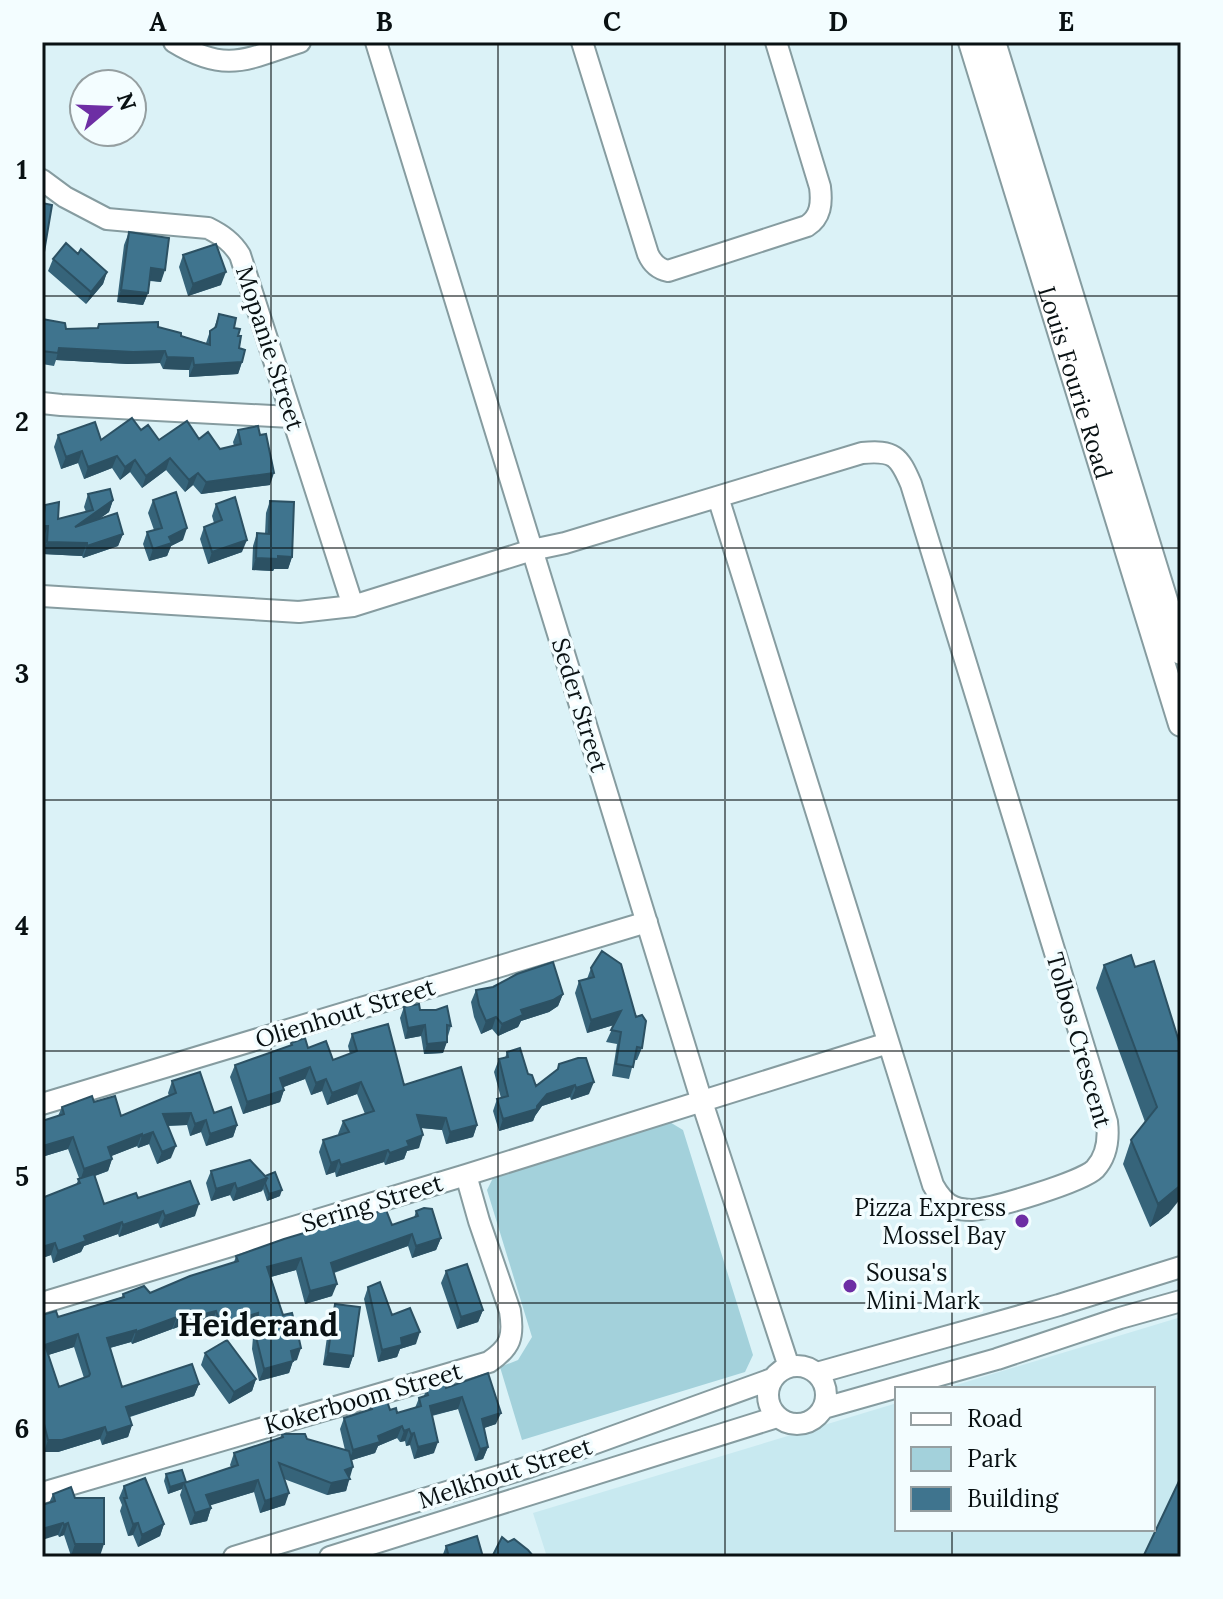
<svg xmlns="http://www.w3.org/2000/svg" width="1223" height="1599" font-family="Lora,serif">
	<rect width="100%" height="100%" fill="#dbf2f7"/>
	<path fill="#c8e9f0" d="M 1181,1317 L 1181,1557 L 547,1557 L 533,1513 L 897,1403 L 897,1529 L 1153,1529 L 1153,1389 L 943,1389 Z"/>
	<path fill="#a3d1db" d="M 668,1121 L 683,1130 L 753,1355 L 745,1372 L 522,1440 L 500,1367 L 518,1360 L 532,1337 L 487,1190 L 495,1174 Z"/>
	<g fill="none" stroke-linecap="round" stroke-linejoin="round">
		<defs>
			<path id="minor" d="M 174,42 C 226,74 247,59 300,42
				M 376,42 L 702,1102 L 789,1367
				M 582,42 L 648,254 C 652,263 658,269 668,271 L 807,226 C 821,217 822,203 820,187 L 776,42
				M 42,180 L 65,197 L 107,219 L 208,228 C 222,235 232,242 240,255 L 353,606
				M 42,403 L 61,405 L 291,417
				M 42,596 L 299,612 L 353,606 L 532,550 L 565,543 L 862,453 C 894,450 899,456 911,484 L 1107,1122 C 1109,1139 1107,1156 1095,1169 C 1082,1182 992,1209 972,1210 C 967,1210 959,1209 954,1207 C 944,1203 938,1194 933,1185 L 718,497
				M 42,1104 L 647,922
				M 42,1303 L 466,1175 L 888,1043
				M768 1395a29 29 0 1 1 58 0a29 29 0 1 1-58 0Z
				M 817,1373 L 1059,1305 L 1181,1267
				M 824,1408 L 997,1359 L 1120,1318 L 1181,1301
				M 42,1493 L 489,1362 C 511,1347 514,1337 510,1311 L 479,1221 L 466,1175
				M 234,1557 L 529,1467 L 772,1379
				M 330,1557 L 777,1417"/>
			<g id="major">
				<path id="s1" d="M 971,42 L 1181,724"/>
				<path d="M 993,42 L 1181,652"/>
			</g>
		</defs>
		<use href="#minor" stroke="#869ca0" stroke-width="24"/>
		<use href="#major" stroke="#869ca0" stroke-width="28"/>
		<use href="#minor" stroke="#fff" stroke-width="20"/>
		<use href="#major" stroke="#fff" stroke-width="24"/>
	</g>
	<path fill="#36647a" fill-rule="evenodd" d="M 129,232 L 161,282 L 150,281 L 148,293 L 143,305 L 117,302 L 124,245 Z
		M 78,254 L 107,272 L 103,284 L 86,304 L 48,271 L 53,259 Z
		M 183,255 L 221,285 L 188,296 L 179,267 Z
		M 219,314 L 234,328 L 238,336 L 239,348 L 242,362 L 238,374 L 189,377 L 189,370 L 163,369 L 160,363 L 128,364 L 56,360 L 54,366 L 42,364 L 42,319 L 66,329 L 97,328 L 99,324 L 158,327 L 181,336 L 206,343 L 210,331 L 214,328 Z
		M 141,430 L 159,440 L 199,439 L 220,449 L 234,446 L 233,442 L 238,430 L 270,485 L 201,494 L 193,485 L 185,492 L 166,470 L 142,488 L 130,472 L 120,480 L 112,468 L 84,479 L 78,463 L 61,469 L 54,447 L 58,435 L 101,440 Z
		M 88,494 L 113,500 L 109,512 L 99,519 L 123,534 L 118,546 L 83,558 L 82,556 L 43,554 L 42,513 L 45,505 L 58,519 L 86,512 L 84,507 Z
		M 153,500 L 183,540 L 171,546 L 167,556 L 149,561 L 143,544 L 147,532 L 154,530 L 148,513 Z
		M 270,501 L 292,557 L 288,569 L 274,569 L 273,571 L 252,570 L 253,546 L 257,533 L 265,534 L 266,513 Z
		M 216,504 L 242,552 L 208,564 L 200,539 L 204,527 L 214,523 L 212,516 Z
		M 1154,961 L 1169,1213 L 1150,1227 L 1123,1164 L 1131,1140 L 1145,1122 L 1096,988 L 1104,965 L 1135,967 Z
		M 591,968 L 642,1048 L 637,1060 L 634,1060 L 629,1079 L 612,1076 L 617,1044 L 606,1042 L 614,1025 L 587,1033 L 575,993 L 579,981 L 587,979 Z
		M 476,990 L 563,994 L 558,1006 L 549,1012 L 521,1021 L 518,1027 L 498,1036 L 492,1029 L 481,1034 L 474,1017 L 471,1002 Z
		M 404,1007 L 420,1010 L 451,1026 L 443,1053 L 424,1054 L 421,1036 L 405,1039 L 400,1018 Z
		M 352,1034 L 404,1085 L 477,1125 L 473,1137 L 446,1144 L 442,1130 L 421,1128 L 419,1148 L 407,1151 L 404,1159 L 385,1165 L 384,1162 L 336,1177 L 335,1172 L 326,1175 L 319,1152 L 323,1140 L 339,1135 L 338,1134 L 343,1121 L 365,1114 L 357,1094 L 327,1105 L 322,1091 L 311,1095 L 305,1079 L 283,1087 L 284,1090 L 280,1102 L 243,1114 L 230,1077 L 235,1065 L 290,1046 L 291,1043 L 308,1048 L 333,1060 L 350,1054 L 348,1046 Z
		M 507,1052 L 528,1074 L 536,1086 L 557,1070 L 559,1064 L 589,1094 L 571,1100 L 570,1097 L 542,1106 L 535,1116 L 533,1121 L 499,1131 L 493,1111 L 497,1099 L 501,1098 L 494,1072 L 499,1059 L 505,1058 Z
		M 172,1081 L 214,1113 L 237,1125 L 233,1137 L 206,1146 L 201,1132 L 190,1136 L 187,1125 L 167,1126 L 171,1158 L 157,1164 L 149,1144 L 138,1148 L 137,1146 L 111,1156 L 112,1159 L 108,1171 L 95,1176 L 104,1204 L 138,1198 L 195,1216 L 160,1228 L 158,1223 L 119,1237 L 118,1234 L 84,1246 L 81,1252 L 53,1263 L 51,1255 L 42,1258 L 42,1198 L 76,1185 L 79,1178 L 68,1149 L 45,1156 L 42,1164 L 42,1121 L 58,1116 L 62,1107 L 94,1102 L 121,1116 L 169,1096 L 168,1093 Z
		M 250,1160 L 280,1196 L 267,1201 L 263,1189 L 262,1191 L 233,1201 L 230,1195 L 211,1201 L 206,1183 L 211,1171 Z
		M 416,1211 L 441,1238 L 436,1250 L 412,1258 L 408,1246 L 334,1273 L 332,1296 L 305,1304 L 296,1270 L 271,1277 L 297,1360 L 293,1361 L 289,1373 L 259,1381 L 252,1349 L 254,1325 L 217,1337 L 212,1323 L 185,1331 L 183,1325 L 132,1344 L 131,1342 L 110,1348 L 122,1387 L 199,1384 L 194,1396 L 130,1417 L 132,1425 L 128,1437 L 102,1445 L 100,1439 L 58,1452 L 44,1452 L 42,1446 L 42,1315 L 58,1317 L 122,1297 L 123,1294 L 150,1293 L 234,1262 L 236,1256 L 392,1225 L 414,1218 ZM 74,1347 L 84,1378 L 59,1387 L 48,1355 Z
		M 446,1271 L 483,1310 L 478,1322 L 457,1329 L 441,1283 Z
		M 368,1287 L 416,1344 L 400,1349 L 397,1357 L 378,1362 L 364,1299 Z
		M 335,1304 L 353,1356 L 349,1368 L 323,1365 L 330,1316 Z
		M 205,1353 L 256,1379 L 252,1391 L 229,1404 L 201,1365 Z
		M 488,1373 L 496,1424 L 484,1428 L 488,1447 L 483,1459 L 475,1461 L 458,1409 L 432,1416 L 434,1453 L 414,1459 L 410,1445 L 406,1446 L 405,1441 L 400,1442 L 397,1438 L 378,1446 L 375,1453 L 352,1460 L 349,1478 L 346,1491 L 327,1495 L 284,1479 L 285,1505 L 260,1513 L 254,1492 L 210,1505 L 211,1508 L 207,1521 L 190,1525 L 180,1495 L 182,1489 L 168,1494 L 164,1481 L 166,1474 L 186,1482 L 231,1467 L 230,1465 L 234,1453 L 280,1438 L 282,1434 L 307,1439 L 345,1450 L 340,1429 L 344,1418 L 369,1410 L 371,1406 L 390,1410 L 397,1413 L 415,1408 L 419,1398 L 424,1396 L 426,1389 L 446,1388 Z
		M 124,1486 L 164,1524 L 160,1536 L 138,1547 L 133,1535 L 128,1536 L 120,1511 L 122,1505 L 119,1498 Z
		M 53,1494 L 75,1498 L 100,1556 L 71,1556 L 64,1535 L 59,1537 L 58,1535 L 49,1503 Z
		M 446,1546 L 483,1557 L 442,1557 Z"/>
	<path fill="#2c5163" d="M 151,268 L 165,270 L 161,282 L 147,280 Z
		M 107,272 L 103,284 L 86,304 L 91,292 Z
		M 226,272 L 221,285 L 188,296 L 193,284 Z
		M 121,290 L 148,293 L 143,305 L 117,302 Z
		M 59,348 L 165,351 L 160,363 L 128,364 L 56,360 Z
		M 167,357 L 193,358 L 189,370 L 163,369 Z
		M 242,362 L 238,374 L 189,377 L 194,365 Z
		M 82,451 L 78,463 L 61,469 L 66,457 Z
		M 117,456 L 112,468 L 84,479 L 88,467 Z
		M 170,458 L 166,470 L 142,488 L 146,476 Z
		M 135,460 L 130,472 L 120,480 L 125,467 Z
		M 198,473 L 193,485 L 185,492 L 189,480 Z
		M 274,473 L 270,485 L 201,494 L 206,482 Z
		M 113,500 L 109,512 L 71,539 L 75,527 Z
		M 42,526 L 48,526 L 43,539 L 42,539 Z
		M 187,528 L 183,540 L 171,546 L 167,556 L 149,561 L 153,549 L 169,537 Z
		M 123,534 L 118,546 L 83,558 L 87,546 Z
		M 247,540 L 242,552 L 208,564 L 212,552 Z
		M 47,542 L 87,543 L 82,556 L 43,554 Z
		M 278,556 L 292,557 L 288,569 L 274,569 L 273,571 L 252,570 L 256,558 Z
		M 563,994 L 558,1006 L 549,1012 L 521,1021 L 518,1027 L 498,1036 L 502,1024 L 521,1010 Z
		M 621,1011 L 617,1024 L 587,1033 L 591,1020 Z
		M 496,1017 L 492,1029 L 481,1034 L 486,1021 Z
		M 425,1025 L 421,1036 L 405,1039 L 408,1028 Z
		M 447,1042 L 443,1053 L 424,1054 L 427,1044 Z
		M 310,1067 L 305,1079 L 276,1090 L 280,1078 Z
		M 326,1079 L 322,1091 L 311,1095 L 316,1083 Z
		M 361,1082 L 357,1094 L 327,1105 L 332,1093 Z
		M 594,1082 L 589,1094 L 571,1100 L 576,1088 Z
		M 575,1085 L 570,1097 L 542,1106 L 535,1116 L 533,1121 L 499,1131 L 503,1119 L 537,1106 L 547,1094 Z
		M 284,1090 L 280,1102 L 243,1114 L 247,1102 Z
		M 191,1113 L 187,1125 L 158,1126 L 163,1114 Z
		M 417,1115 L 446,1118 L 442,1130 L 412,1127 Z
		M 206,1120 L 201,1132 L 190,1136 L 195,1124 Z
		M 237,1125 L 233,1137 L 206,1146 L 210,1134 Z
		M 477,1125 L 473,1137 L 446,1144 L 450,1132 Z
		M 153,1132 L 149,1144 L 138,1148 L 142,1136 Z
		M 142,1134 L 137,1146 L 104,1159 L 108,1147 Z
		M 423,1135 L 419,1148 L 407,1151 L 404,1159 L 385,1165 L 390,1153 L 407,1141 Z
		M 73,1137 L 68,1149 L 45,1156 L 42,1164 L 43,1146 Z
		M 176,1146 L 171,1158 L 157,1164 L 162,1152 Z
		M 388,1150 L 384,1162 L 336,1177 L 341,1165 Z
		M 112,1159 L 108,1171 L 80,1181 L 84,1169 Z
		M 339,1160 L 335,1172 L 326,1175 L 331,1163 Z
		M 267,1178 L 262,1191 L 233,1201 L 237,1189 Z
		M 235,1183 L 230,1195 L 211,1201 L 216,1189 Z
		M 1181,1185 L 1181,1198 L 1169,1213 L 1150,1227 L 1158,1204 Z
		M 282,1190 L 280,1196 L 267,1201 L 269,1194 Z
		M 199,1204 L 195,1216 L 160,1228 L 165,1216 Z
		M 163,1211 L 158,1223 L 119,1237 L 123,1225 Z
		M 122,1222 L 118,1234 L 84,1246 L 81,1252 L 53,1263 L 58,1251 L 84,1236 Z
		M 412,1234 L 408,1246 L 326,1275 L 331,1263 Z
		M 441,1238 L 436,1250 L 412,1258 L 416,1246 Z
		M 55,1243 L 51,1255 L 42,1258 L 42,1247 Z
		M 301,1258 L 296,1270 L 263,1279 L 267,1267 Z
		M 337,1284 L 332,1296 L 305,1304 L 310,1291 Z
		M 483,1310 L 478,1322 L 457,1329 L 461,1317 Z
		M 216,1311 L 212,1323 L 185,1331 L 189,1318 Z
		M 188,1313 L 183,1325 L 173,1329 L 178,1316 Z
		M 258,1313 L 254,1325 L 217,1337 L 221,1325 Z
		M 177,1317 L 172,1329 L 132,1344 L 136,1332 Z
		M 136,1330 L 131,1342 L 102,1350 L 107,1338 Z
		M 420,1332 L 416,1344 L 400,1349 L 397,1357 L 378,1362 L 382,1350 L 401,1338 Z
		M 78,1334 L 74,1347 L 42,1357 L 45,1345 Z
		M 301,1348 L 297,1360 L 293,1361 L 289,1373 L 259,1381 L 264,1369 L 291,1351 Z
		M 328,1353 L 353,1356 L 349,1368 L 323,1365 Z
		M 256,1379 L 252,1391 L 229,1404 L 234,1392 Z
		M 199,1384 L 194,1396 L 122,1419 L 126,1407 Z
		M 462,1397 L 458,1409 L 425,1417 L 430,1406 Z
		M 501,1413 L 496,1424 L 478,1430 L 482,1419 Z
		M 132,1425 L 128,1437 L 102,1445 L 107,1433 Z
		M 402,1426 L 397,1438 L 378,1446 L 375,1453 L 349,1461 L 353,1450 L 378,1436 Z
		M 105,1427 L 100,1439 L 58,1452 L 44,1452 L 48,1440 Z
		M 409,1429 L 405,1441 L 400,1442 L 404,1431 Z
		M 414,1433 L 410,1445 L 406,1446 L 411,1434 Z
		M 438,1442 L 434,1453 L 414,1459 L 418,1447 Z
		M 488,1447 L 483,1459 L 475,1461 L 480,1449 Z
		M 353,1467 L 346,1491 L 327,1495 L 331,1483 L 345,1470 Z
		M 258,1480 L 254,1492 L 202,1508 L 206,1495 Z
		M 184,1483 L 182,1489 L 168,1494 L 170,1487 Z
		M 289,1493 L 285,1505 L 260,1513 L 265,1501 Z
		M 211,1508 L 207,1521 L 190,1525 L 195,1513 Z
		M 63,1523 L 58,1535 L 42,1540 L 42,1529 Z
		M 68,1523 L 64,1535 L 59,1537 L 64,1525 Z
		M 138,1523 L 133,1535 L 128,1536 L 133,1524 Z
		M 164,1524 L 160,1536 L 138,1547 L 142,1535 Z
		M 75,1544 L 104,1544 L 100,1556 L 71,1556 Z"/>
	<path fill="#3f748e" stroke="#2c5163" stroke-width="2" fill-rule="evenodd" d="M 42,203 L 52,205 L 43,258 L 42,258 Z
		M 129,232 L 169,238 L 165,270 L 151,268 L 148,293 L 121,290 Z
		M 66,243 L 78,254 L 81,249 L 107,272 L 91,292 L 53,259 Z
		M 216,244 L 226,272 L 193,284 L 183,255 Z
		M 219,314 L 236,318 L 234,328 L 240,329 L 238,336 L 241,336 L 239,348 L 245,350 L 242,362 L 194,365 L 193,358 L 167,357 L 165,351 L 133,352 L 59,348 L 58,353 L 42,351 L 42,319 L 65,323 L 66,329 L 98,328 L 99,324 L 158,322 L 158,327 L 181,333 L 181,336 L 210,345 L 210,331 L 216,327 Z
		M 132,418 L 141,430 L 148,425 L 159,440 L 187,421 L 199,439 L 208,432 L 220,449 L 241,444 L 238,430 L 258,426 L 260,435 L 266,434 L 274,473 L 206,482 L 198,473 L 189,480 L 170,458 L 146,476 L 135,460 L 125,467 L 117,456 L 88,467 L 82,451 L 66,457 L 58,435 L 95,422 L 101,440 Z
		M 110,489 L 113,500 L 75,527 L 117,513 L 123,534 L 87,546 L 87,543 L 47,542 L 48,526 L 42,526 L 42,513 L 44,513 L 45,505 L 59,502 L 58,519 L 93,510 L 88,494 Z
		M 176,492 L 187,528 L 169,537 L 172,543 L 153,549 L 147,532 L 162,528 L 153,500 Z
		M 235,497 L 247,540 L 212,552 L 204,527 L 222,520 L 216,504 Z
		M 270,501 L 294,502 L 292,557 L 278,556 L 278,559 L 256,558 L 257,533 L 269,534 Z
		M 602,951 L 621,964 L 636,1017 L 642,1015 L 646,1021 L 642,1048 L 637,1047 L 633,1067 L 616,1064 L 621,1032 L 611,1030 L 621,1011 L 591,1020 L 579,981 L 594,977 L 591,968 Z
		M 1131,955 L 1135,967 L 1154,961 L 1181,1048 L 1181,1185 L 1158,1204 L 1131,1140 L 1157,1107 L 1104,965 Z
		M 553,962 L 563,994 L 553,1000 L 521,1010 L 523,1015 L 502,1024 L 496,1017 L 486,1021 L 479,1005 L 476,990 L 493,987 L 517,974 Z
		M 419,1004 L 420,1010 L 436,1010 L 447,1006 L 451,1026 L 447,1025 L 447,1042 L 427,1044 L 425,1025 L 408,1028 L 404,1007 Z
		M 388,1024 L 404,1085 L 461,1067 L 477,1125 L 450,1132 L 446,1118 L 417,1115 L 423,1135 L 407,1141 L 409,1146 L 390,1153 L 388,1150 L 341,1165 L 339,1160 L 331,1163 L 323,1140 L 349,1132 L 343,1121 L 374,1111 L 361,1082 L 332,1093 L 326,1079 L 316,1083 L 310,1067 L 280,1078 L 284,1090 L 247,1102 L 235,1065 L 292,1045 L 291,1043 L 305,1038 L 308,1048 L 326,1041 L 333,1060 L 357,1051 L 352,1034 Z
		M 520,1048 L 528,1074 L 532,1075 L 536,1086 L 558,1069 L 559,1064 L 578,1058 L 586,1058 L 594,1082 L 576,1088 L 575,1085 L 547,1094 L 537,1106 L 537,1109 L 503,1119 L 497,1099 L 508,1096 L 499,1059 L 508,1057 L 507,1052 Z
		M 200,1072 L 214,1113 L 231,1107 L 237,1125 L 210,1134 L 206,1120 L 195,1124 L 191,1113 L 163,1114 L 176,1146 L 162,1152 L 153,1132 L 142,1136 L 142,1134 L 108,1147 L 112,1159 L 84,1169 L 73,1137 L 43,1146 L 45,1154 L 42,1156 L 42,1121 L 64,1114 L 62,1107 L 92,1096 L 94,1102 L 115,1096 L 121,1116 L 176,1093 L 172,1081 Z
		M 250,1160 L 267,1178 L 237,1189 L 235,1183 L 216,1189 L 211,1171 Z
		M 275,1172 L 282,1190 L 269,1194 L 265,1183 L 267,1178 L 265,1176 Z
		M 94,1174 L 104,1204 L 136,1193 L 138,1198 L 190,1181 L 199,1204 L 165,1216 L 163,1211 L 123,1225 L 122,1222 L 84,1236 L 86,1241 L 58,1251 L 55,1243 L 42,1247 L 42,1230 L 43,1230 L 42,1226 L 42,1198 L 80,1183 L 78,1179 Z
		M 424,1208 L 432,1209 L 441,1238 L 416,1246 L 412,1234 L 331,1263 L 337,1284 L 310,1291 L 301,1258 L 267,1267 L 283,1315 L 292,1313 L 299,1339 L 301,1348 L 291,1351 L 293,1361 L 264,1369 L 256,1337 L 258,1313 L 221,1325 L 216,1311 L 189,1318 L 188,1313 L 178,1316 L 176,1314 L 177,1317 L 136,1332 L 136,1330 L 107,1338 L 122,1387 L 192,1364 L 199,1384 L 126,1407 L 132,1425 L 107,1433 L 105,1427 L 62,1440 L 48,1440 L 42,1416 L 42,1315 L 56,1311 L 58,1317 L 124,1297 L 123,1294 L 144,1286 L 150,1293 L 190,1276 L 238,1261 L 236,1256 L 284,1239 L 344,1221 L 386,1210 L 392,1225 L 418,1216 L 416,1211 ZM 78,1334 L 90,1374 L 89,1376 L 59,1387 L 45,1345 Z
		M 467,1264 L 483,1310 L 461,1317 L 446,1271 Z
		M 380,1282 L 392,1315 L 410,1308 L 420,1332 L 401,1338 L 402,1345 L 382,1350 L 368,1287 Z
		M 335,1304 L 360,1307 L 353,1356 L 328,1353 Z
		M 227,1340 L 256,1379 L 234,1392 L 205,1353 Z
		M 488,1373 L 501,1413 L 482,1419 L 488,1447 L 480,1449 L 462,1397 L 430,1406 L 438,1442 L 418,1447 L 414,1433 L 411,1434 L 409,1429 L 404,1431 L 402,1426 L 378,1436 L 380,1442 L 353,1450 L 344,1418 L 372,1409 L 371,1406 L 387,1401 L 390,1410 L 396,1408 L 397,1413 L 421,1406 L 419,1398 L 428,1395 L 426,1389 L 445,1384 L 446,1388 Z
		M 282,1434 L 305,1434 L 307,1439 L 349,1451 L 353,1467 L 345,1470 L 350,1479 L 331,1483 L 279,1463 L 289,1493 L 265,1501 L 258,1480 L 206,1495 L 211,1508 L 195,1513 L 184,1483 L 238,1465 L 234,1453 L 283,1437 Z
		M 182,1470 L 186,1482 L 170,1487 L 166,1474 Z
		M 1181,1477 L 1181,1557 L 1143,1557 Z
		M 145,1478 L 164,1524 L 142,1535 L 138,1523 L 133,1524 L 124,1498 L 127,1498 L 124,1486 Z
		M 71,1487 L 75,1498 L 104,1498 L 104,1544 L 75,1544 L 68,1523 L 64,1525 L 63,1523 L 42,1529 L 42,1505 L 55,1501 L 53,1494 Z
		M 477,1536 L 483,1557 L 449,1557 L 446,1546 Z
		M 502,1537 L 508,1542 L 514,1539 L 528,1550 L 534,1557 L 492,1557 Z"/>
	<path fill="none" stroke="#091113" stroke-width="2" stroke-opacity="0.55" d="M 271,42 L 271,1557M 498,42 L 498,1557M 725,42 L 725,1557M 952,42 L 952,1389M 42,296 L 1181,296M 42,548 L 1181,548M 42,800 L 1181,800M 42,1051 L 1181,1051M 42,1303 L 1181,1303M 952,1529 L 952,1557"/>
	<g fill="#6d2ea4" stroke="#f3fdff" stroke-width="3">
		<circle cx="1022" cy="1221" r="8"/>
		<circle cx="850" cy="1286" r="8"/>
	</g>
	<g text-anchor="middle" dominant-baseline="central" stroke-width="7" stroke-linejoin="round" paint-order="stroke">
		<g font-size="24" fill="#091113" stroke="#f3fdff">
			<text transform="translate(270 348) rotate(72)">Mopanie Street</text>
			<text stroke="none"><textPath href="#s1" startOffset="356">Louis Fourie Road</textPath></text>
			<text transform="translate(580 705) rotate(73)">Seder Street</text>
			<text transform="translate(345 1013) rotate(-17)">Olienhout Street</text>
			<text transform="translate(1079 1040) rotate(74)">Tolbos Crescent</text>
			<text transform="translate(372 1203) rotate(-17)">Sering Street</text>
			<text transform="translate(363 1398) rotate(-16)">Kokerboom Street</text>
			<text transform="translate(505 1473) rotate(-18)">Melkhout Street</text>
		</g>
		<g font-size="24" fill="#091113" stroke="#f3fdff" text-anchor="end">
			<text x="1006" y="1207">Pizza Express<tspan x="1006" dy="28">Mossel Bay</tspan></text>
			<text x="866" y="1272" text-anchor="start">Sousa's<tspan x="866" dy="28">Mini Mark</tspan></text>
		</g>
		<g font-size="32" font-weight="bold" fill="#091113" stroke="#f3fdff">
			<text x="258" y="1324">Heiderand</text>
		</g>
	</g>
	<rect width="1223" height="1599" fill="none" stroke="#f3fdff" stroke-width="88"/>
	<rect x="895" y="1387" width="260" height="144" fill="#f3fdff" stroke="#959fa1" stroke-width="2"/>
	<rect x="911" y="1413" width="40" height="12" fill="#ffffff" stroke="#959fa1" stroke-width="2"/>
	<text x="967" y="1427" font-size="24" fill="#091113">Road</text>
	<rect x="911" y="1447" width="40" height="24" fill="#a3d1db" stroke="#959fa1" stroke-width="2"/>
	<text x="967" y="1467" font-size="24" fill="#091113">Park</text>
	<rect x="911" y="1487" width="40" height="24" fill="#3f748e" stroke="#959fa1" stroke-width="2"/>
	<text x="967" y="1507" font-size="24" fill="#091113">Building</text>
	<g transform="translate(108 108) rotate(71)"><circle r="38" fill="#f3fdff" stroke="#959fa1" stroke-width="2"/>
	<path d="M0-6L14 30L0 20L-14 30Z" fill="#6d2ea4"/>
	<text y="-12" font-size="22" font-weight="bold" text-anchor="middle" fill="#091113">N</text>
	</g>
	<rect x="44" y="44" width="1135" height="1511" fill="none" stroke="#091113" stroke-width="3"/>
	<g font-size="26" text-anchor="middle" font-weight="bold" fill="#091113">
		<text x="158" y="31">A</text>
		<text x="384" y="31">B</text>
		<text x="612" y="31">C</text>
		<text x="838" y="31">D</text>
		<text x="1066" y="31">E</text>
		<text x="22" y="179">1</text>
		<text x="22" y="431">2</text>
		<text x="22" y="683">3</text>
		<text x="22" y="935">4</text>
		<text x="22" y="1186">5</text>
		<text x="22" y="1438">6</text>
	</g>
</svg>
